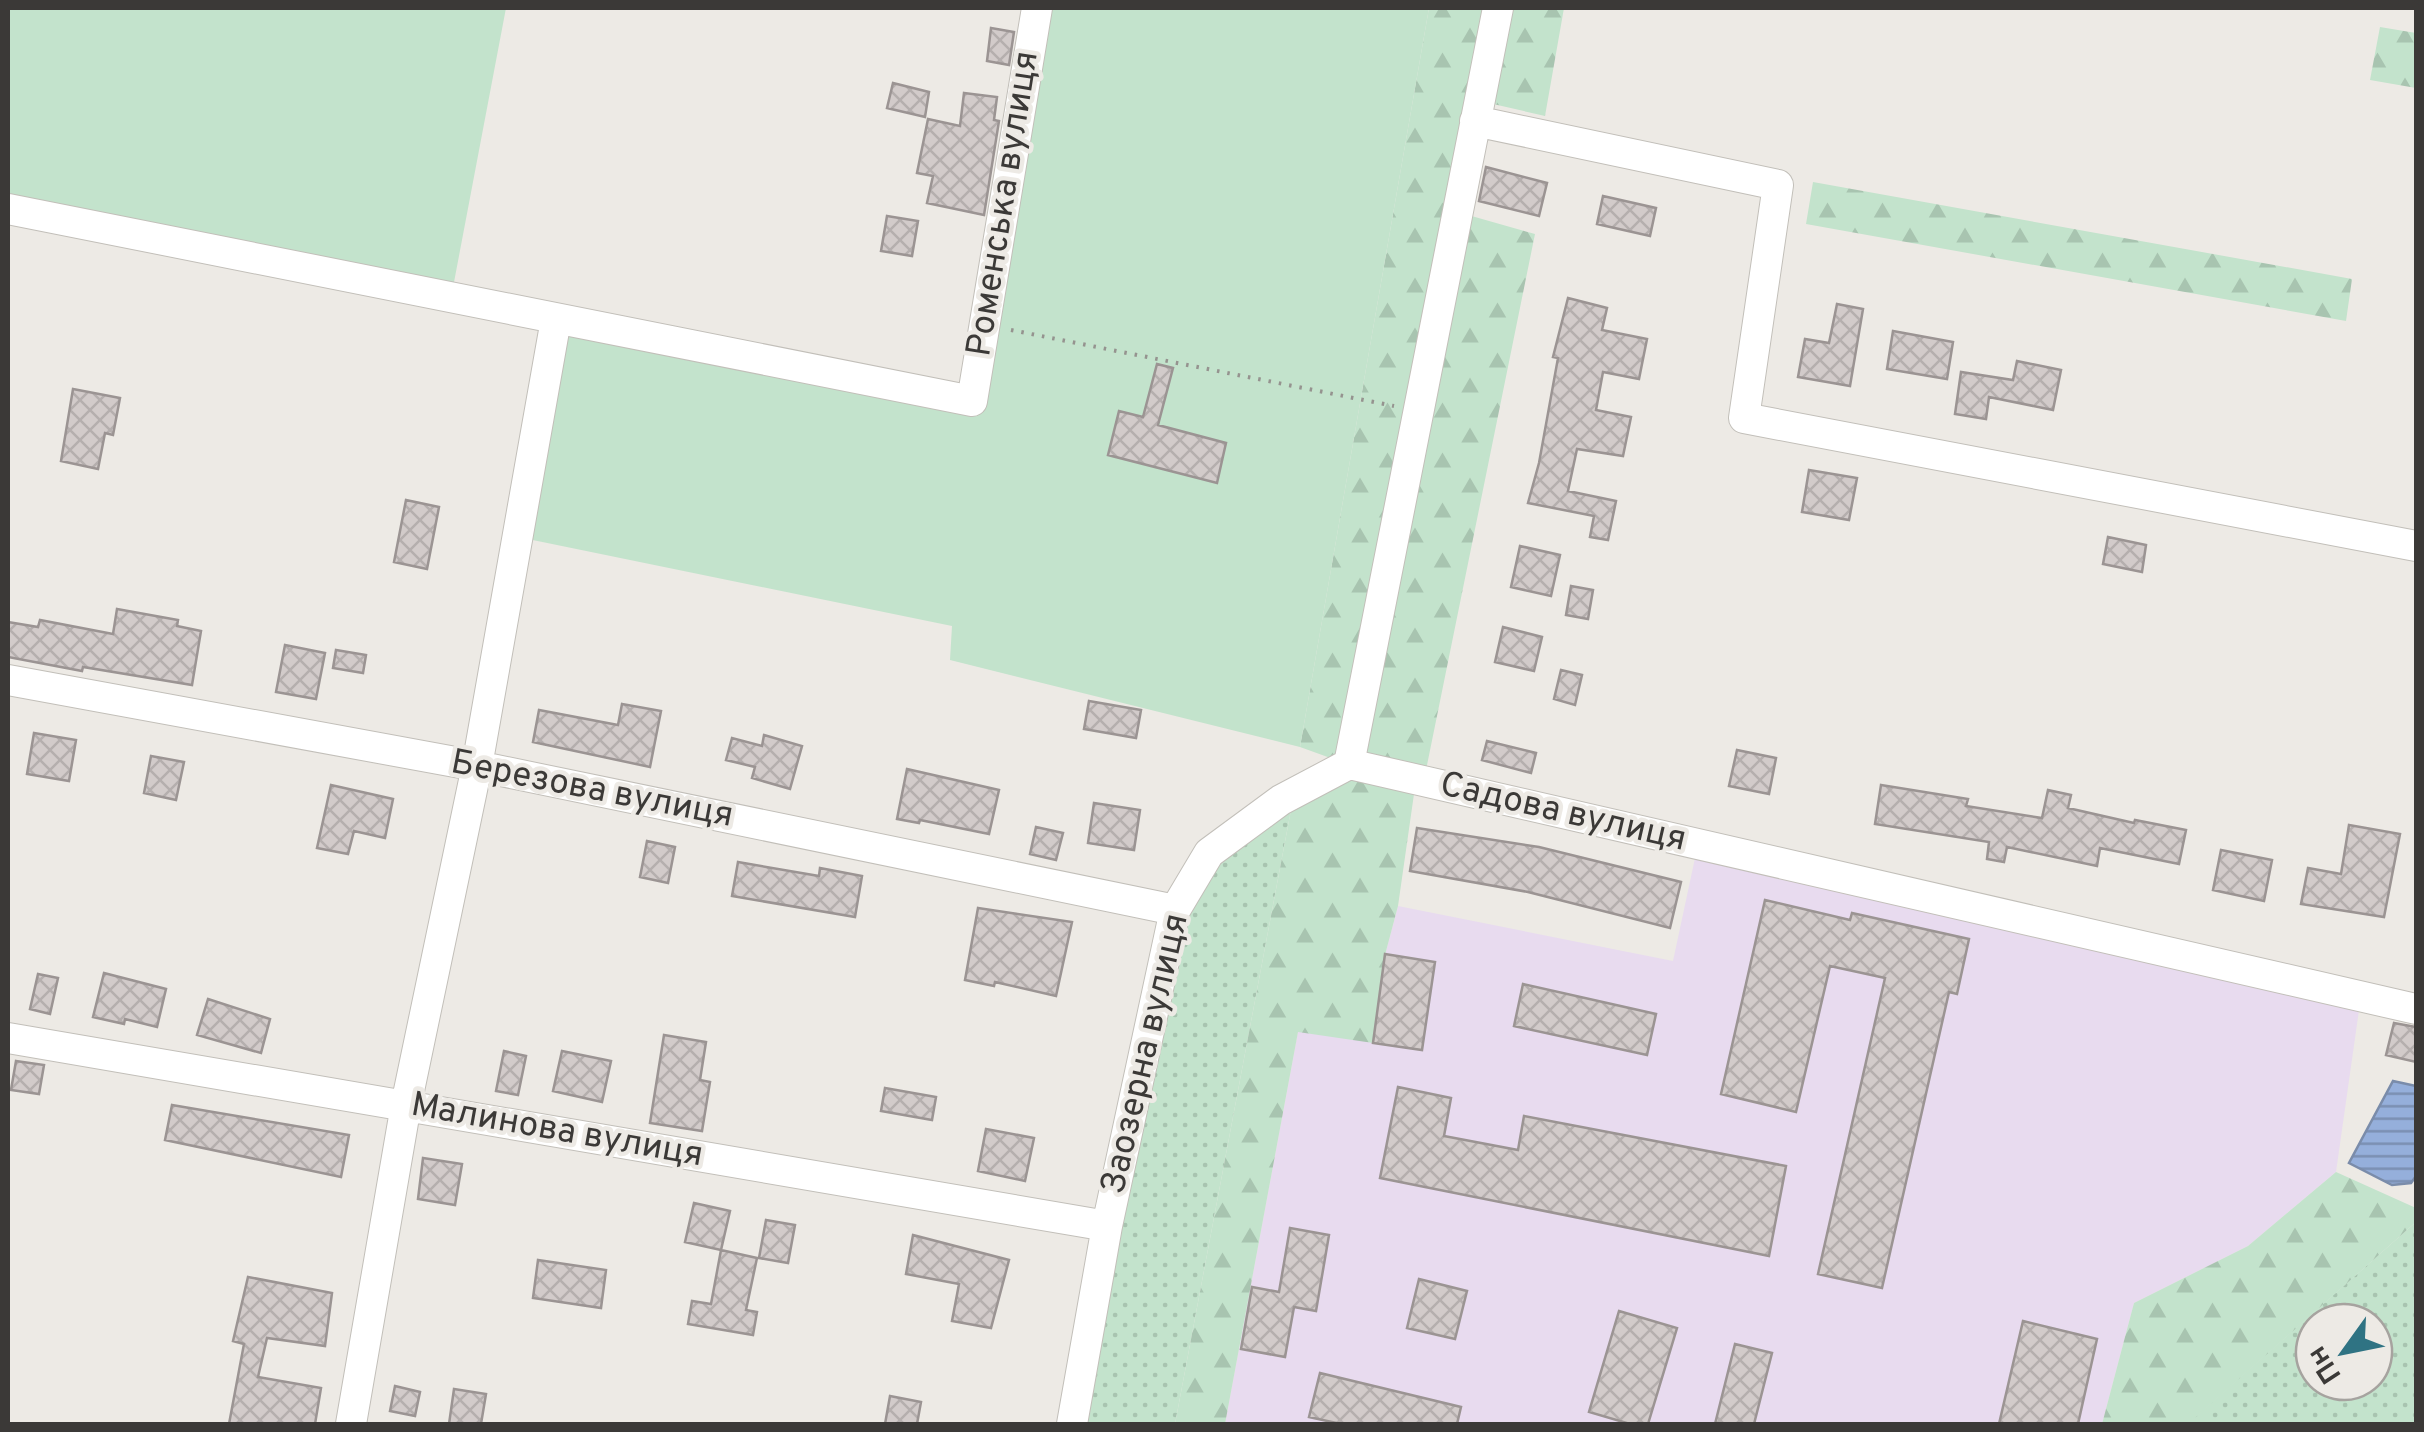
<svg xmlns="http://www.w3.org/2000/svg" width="2424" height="1432" font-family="Overpass,sans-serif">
	<defs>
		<pattern id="grass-dots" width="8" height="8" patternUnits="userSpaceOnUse" patternTransform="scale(2.5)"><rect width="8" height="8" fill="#c3e3cc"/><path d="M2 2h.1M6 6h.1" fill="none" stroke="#a8c4b0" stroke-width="1.8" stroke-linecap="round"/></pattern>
		<pattern id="forest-firs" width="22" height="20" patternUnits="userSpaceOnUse" patternTransform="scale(2.5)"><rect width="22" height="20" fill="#c3e3cc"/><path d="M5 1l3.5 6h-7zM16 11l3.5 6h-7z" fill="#a8c4b0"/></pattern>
		<pattern id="water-rules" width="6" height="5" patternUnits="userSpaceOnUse" patternTransform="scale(2.5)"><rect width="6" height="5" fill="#95afdb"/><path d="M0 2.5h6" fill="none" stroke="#7b8fb2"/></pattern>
		<pattern id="building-cross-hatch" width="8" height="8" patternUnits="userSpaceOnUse" patternTransform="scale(2.5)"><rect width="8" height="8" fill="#d2cbca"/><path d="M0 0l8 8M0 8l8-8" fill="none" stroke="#b5afae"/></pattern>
	</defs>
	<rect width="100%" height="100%" fill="#edeae5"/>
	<path fill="#e8dbef" d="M 1698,844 L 2361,996 L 2336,1172 L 2248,1246 L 2134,1303 L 2102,1424 L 1225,1424 L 1298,1032 L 1385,955 L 1398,906 L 1673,961 Z"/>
	<path fill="url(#grass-dots)" fill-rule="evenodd" d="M 1294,794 L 1175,1424 L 1072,1424 L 1175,910 L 1209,853 Z
		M 2416,1222 L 2416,1424 L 2194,1424 L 2194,1418 ZM 2314,1322 L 2374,1322 L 2374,1382 L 2314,1382 Z"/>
	<path fill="url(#forest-firs)" d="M 1429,8 L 1564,8 L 1545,116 L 1480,101 L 1461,213 L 1535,234 L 1425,775 L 1416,780 L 1398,906 L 1385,955 L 1373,1043 L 1298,1032 L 1225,1424 L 1175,1424 L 1294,794 L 1347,764 L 1300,747 Z
		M 2380,27 L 2416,33 L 2416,88 L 2370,80 Z
		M 1813,182 L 2352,279 L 2346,321 L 1806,224 Z
		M 2336,1172 L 2416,1208 L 2416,1222 L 2195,1418 L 2194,1424 L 2102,1424 L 2134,1303 L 2248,1246 Z"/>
	<path fill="#c3e3cc" d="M 8,8 L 506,8 L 451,298 L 8,205 Z
		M 1047,8 L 1429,8 L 1300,747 L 950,660 L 952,626 L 518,537 L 555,325 L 972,401 Z"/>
	<path fill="url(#water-rules)" stroke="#7a8caa" stroke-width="2.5" d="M 2393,1081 L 2416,1086 L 2416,1176 L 2411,1183 L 2392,1185 L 2349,1163 Z"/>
	<path fill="url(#building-cross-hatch)" stroke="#9b9493" stroke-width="2.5" d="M 991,28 L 1014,32 L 1009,65 L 987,61 Z
		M 893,83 L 929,92 L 925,117 L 887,108 Z
		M 964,93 L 997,97 L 994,120 L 999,121 L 984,215 L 927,203 L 933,176 L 917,173 L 928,119 L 960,126 Z
		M 1486,167 L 1547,183 L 1539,216 L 1479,201 Z
		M 1603,196 L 1656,208 L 1650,236 L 1597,224 Z
		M 887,216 L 918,221 L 912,256 L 881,251 Z
		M 1568,298 L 1607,308 L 1602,330 L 1647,339 L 1639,379 L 1603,372 L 1596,410 L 1631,417 L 1623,456 L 1577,449 L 1568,491 L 1616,501 L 1608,540 L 1590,537 L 1594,516 L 1528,503 L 1539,463 L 1558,358 L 1553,357 Z
		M 1837,304 L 1863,309 L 1850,386 L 1798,377 L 1805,339 L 1829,343 Z
		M 1893,331 L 1953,342 L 1947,379 L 1887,369 Z
		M 2017,361 L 2061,370 L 2053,410 L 1989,397 L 1986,419 L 1955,414 L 1961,372 L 2013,380 Z
		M 1157,364 L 1173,368 L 1158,425 L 1226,443 L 1217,483 L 1108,455 L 1119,411 L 1143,417 Z
		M 73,389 L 120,398 L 113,435 L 105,433 L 98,469 L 61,461 Z
		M 1809,470 L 1857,478 L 1849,520 L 1802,512 Z
		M 406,500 L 439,507 L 427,569 L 394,562 Z
		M 2108,537 L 2146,545 L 2142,572 L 2103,564 Z
		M 1520,546 L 1560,555 L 1551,596 L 1511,587 Z
		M 1571,586 L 1593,590 L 1588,619 L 1566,615 Z
		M 117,609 L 178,620 L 177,626 L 201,631 L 192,685 L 83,667 L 82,671 L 8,657 L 8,622 L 38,627 L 40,620 L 113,634 Z
		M 1503,627 L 1542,637 L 1534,671 L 1495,662 Z
		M 285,645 L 325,653 L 316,699 L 276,692 Z
		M 336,650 L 366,655 L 363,673 L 333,668 Z
		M 1561,670 L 1582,675 L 1575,705 L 1554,699 Z
		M 1089,701 L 1141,710 L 1136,738 L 1084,729 Z
		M 622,704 L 661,711 L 650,767 L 533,742 L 539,710 L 618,725 Z
		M 34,733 L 76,740 L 69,781 L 27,774 Z
		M 764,735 L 802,746 L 790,789 L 752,778 L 755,767 L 726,760 L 732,738 L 762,746 Z
		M 1487,741 L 1536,753 L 1531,773 L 1482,760 Z
		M 1737,750 L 1776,758 L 1769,794 L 1729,786 Z
		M 151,756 L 184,762 L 176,800 L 144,793 Z
		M 907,769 L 999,790 L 989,834 L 920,820 L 919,823 L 897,819 Z
		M 331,785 L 393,799 L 385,838 L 354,831 L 348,854 L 317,848 Z
		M 1881,785 L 1968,799 L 1966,806 L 2042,818 L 2048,790 L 2071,795 L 2068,808 L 2134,823 L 2135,820 L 2186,830 L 2179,864 L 2100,848 L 2097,866 L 2007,847 L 2004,862 L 1987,859 L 1989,842 L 1875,824 Z
		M 1094,803 L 1140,810 L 1134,850 L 1088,843 Z
		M 2349,825 L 2400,834 L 2384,917 L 2301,904 L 2308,868 L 2341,874 Z
		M 1036,827 L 1063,833 L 1056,860 L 1030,854 Z
		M 1417,828 L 1539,847 L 1681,882 L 1670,928 L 1528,892 L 1410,871 Z
		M 647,841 L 675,847 L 668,883 L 640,877 Z
		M 2221,850 L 2272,860 L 2264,901 L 2213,890 Z
		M 738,862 L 819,876 L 820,868 L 862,876 L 855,917 L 732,896 Z
		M 1765,900 L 1850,920 L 1852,913 L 1969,939 L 1957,994 L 1949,992 L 1882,1288 L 1818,1274 L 1885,978 L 1830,966 L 1796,1112 L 1721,1094 Z
		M 978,908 L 1072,922 L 1056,996 L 995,982 L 994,986 L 965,980 Z
		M 1385,954 L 1435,962 L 1422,1050 L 1373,1043 Z
		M 104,973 L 166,989 L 157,1027 L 125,1019 L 124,1024 L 93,1017 Z
		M 38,974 L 58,978 L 50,1014 L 30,1009 Z
		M 1523,984 L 1656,1014 L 1647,1055 L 1514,1026 Z
		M 208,999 L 270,1019 L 261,1053 L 197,1035 Z
		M 2394,1023 L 2416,1027 L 2416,1062 L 2386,1055 Z
		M 664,1035 L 706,1042 L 700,1080 L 710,1082 L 702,1131 L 650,1123 Z
		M 504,1051 L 526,1056 L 518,1095 L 496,1091 Z
		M 562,1051 L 611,1061 L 602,1102 L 553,1091 Z
		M 16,1061 L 44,1065 L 39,1094 L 11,1090 Z
		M 1398,1087 L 1451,1098 L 1444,1136 L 1518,1150 L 1524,1116 L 1786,1166 L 1769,1256 L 1380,1178 Z
		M 885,1088 L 936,1097 L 932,1120 L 881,1111 Z
		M 172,1105 L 349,1135 L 341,1177 L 165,1140 Z
		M 986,1129 L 1034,1138 L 1025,1181 L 978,1171 Z
		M 423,1158 L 462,1164 L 455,1205 L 418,1199 Z
		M 694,1203 L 730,1211 L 721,1250 L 685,1242 Z
		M 766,1220 L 795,1225 L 788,1263 L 759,1258 Z
		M 1290,1228 L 1329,1235 L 1316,1311 L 1294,1307 L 1285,1357 L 1241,1349 L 1252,1287 L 1279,1292 Z
		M 913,1235 L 1009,1260 L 991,1328 L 952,1321 L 959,1284 L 906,1274 Z
		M 721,1250 L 757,1258 L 746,1310 L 757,1312 L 753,1335 L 688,1324 L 692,1301 L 711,1304 Z
		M 538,1260 L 606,1270 L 601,1308 L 533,1298 Z
		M 248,1277 L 332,1293 L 325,1346 L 267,1338 L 258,1377 L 321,1388 L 315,1424 L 229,1424 L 244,1344 L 233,1341 Z
		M 1419,1279 L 1467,1291 L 1455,1339 L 1407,1328 Z
		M 1619,1311 L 1677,1328 L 1648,1424 L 1630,1424 L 1589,1412 Z
		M 2023,1321 L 2097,1339 L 2078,1424 L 1999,1424 Z
		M 1735,1344 L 1772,1353 L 1754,1424 L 1715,1424 Z
		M 1320,1373 L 1461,1407 L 1457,1424 L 1341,1424 L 1309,1417 Z
		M 395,1386 L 420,1392 L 415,1416 L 390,1411 Z
		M 454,1389 L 486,1394 L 481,1424 L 449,1424 Z
		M 890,1396 L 921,1402 L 917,1424 L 885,1424 Z"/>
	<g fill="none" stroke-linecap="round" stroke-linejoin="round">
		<defs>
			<path id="minor" d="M 1475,121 L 1778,185 L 1744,418 L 2416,546
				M 8,209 L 972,401 L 1037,8
				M 8,680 L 477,766 L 1175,910
				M 1349,764 L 2416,1009
				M 1349,764 L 1498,8
				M 8,1038 L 1107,1226
				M 351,1424 L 406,1105 L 477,766 L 555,325
				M 1072,1424 L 1107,1226 L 1175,910 L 1209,853 L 1281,800 L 1349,764"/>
		</defs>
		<use href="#minor" stroke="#c2bfb9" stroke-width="32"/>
		<path stroke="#95938f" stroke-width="4" stroke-dasharray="2.5 8" stroke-linecap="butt" d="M 1011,330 L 1394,406"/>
		<use href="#minor" stroke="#fff" stroke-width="30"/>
	</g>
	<g text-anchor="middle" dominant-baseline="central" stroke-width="9" stroke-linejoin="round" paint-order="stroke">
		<g font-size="35" fill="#3b3937" stroke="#edeae5">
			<text transform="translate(1004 204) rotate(-81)">Роменська вулиця</text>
			<text transform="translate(592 790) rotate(11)">Березова вулиця</text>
			<text transform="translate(1563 813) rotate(13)">Садова вулиця</text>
			<text transform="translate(1146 1054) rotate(-77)">Заозерна вулиця</text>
			<text transform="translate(557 1131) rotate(10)">Малинова вулиця</text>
		</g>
	</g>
	<rect width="2424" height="1432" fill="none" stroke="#3b3937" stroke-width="20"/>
	<g transform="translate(2344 1352) rotate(237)"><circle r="48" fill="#edeae5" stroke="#a6a39f" stroke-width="2.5"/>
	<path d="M0-8L18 38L0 25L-18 38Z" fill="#2f7383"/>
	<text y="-15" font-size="28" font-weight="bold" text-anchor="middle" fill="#3b3937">Пн</text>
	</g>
</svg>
